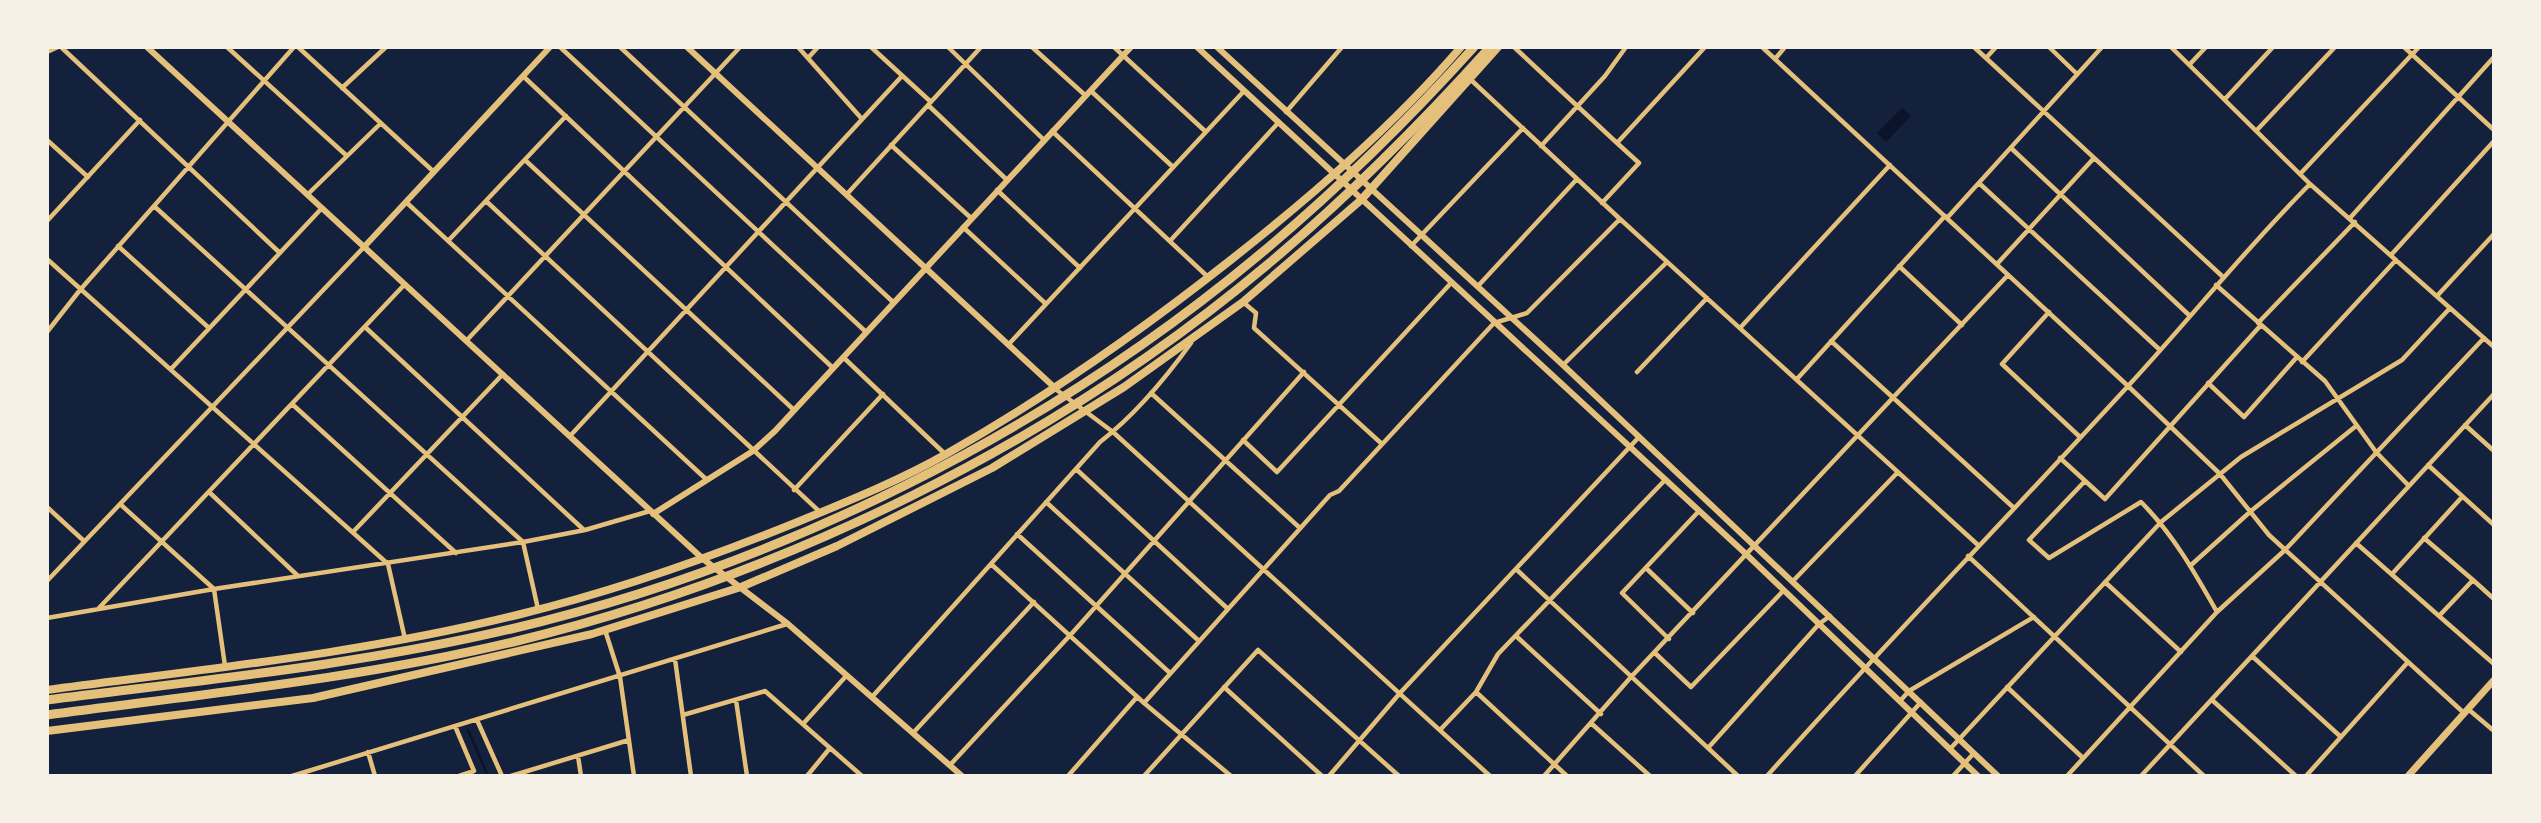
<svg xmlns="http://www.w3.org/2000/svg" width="2541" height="823" font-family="'PT Sans Narrow',sans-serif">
	<rect width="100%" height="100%" fill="#14213d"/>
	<path fill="#0b132b" d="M 1902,108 L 1911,116 L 1886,142 L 1877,133 Z"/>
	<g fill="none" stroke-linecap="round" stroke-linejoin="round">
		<path stroke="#0b132b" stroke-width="2.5" d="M 468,730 L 488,776"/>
		<path stroke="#e5c07b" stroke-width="4.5" d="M 61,47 L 280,253
			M 227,47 L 347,156
			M 298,47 L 434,172
			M 560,47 L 866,332
			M 620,47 L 893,302
			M 798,47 L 862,119
			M 871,47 L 931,102
			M 948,47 L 1044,140
			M 1032,47 L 1086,96
			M 1114,47 L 1206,132
			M 1514,47 L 1617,143
			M 1762,47 L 2128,386 L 2220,474 L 2269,535 L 2464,713
			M 1974,47 L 2222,276
			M 2049,47 L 2077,74
			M 2171,47 L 2310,184 L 2494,347
			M 2404,47 L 2494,130
			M 47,52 L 58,47
			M 808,58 L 818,47
			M 1986,58 L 1996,47
			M 1775,59 L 1785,47
			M 2190,64 L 2206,47
			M 523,76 L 833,368
			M 1470,79 L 1620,219 L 1978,545
			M 342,88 L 386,47
			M 1091,91 L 1173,167
			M 2225,99 L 2273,47
			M 928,105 L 1007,180
			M 1286,112 L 1342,47
			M 2257,130 L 2335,47
			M 1052,131 L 1208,277
			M 47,140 L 88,177
			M 891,145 L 971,218
			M 1541,146 L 1605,76 L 1626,47
			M 2011,148 L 2190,316
			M 525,160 L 794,410
			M 2301,173 L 2419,47
			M 1979,183 L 2160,350
			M 997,190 L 1080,268
			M 847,194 L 981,47
			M 307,195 L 381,123
			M 486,201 L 820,512
			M 406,202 L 707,480
			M 1602,203 L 1639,163 L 1617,143 L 1705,47
			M 154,206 L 523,542 L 538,609
			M 1947,218 L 2102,47
			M 2350,218 L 2494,57
			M 47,221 L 140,120
			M 963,227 L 1046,304
			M 448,241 L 566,116
			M 1170,241 L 1278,123
			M 118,246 L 209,328
			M 1411,246 L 1523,128
			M 2391,255 L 2494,141
			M 47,259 L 388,564 L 405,639
			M 1997,264 L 2094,158
			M 1899,266 L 1962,325
			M 2216,285 L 2325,381 L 2376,452 L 2409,486
			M 1478,286 L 1577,179
			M 2437,296 L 2494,234
			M 1243,302 L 1256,313 L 1254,328 L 1382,444
			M 2049,312 L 2002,364 L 2080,437
			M 2258,323 L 2355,222
			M 365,327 L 584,530
			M 1740,328 L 1890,165
			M 47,332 L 80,290 L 294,47
			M 467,340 L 740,47
			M 1831,341 L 2014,508
			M 1008,345 L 1244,91
			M 843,357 L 945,454
			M 2302,362 L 2396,260
			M 1563,365 L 1667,262
			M 171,369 L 322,208
			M 1637,372 L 1707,298
			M 1797,379 L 1945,216
			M 2208,383 L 2244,417 L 2297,357
			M 1054,388 L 1113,432 L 1490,776
			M 1151,393 L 1300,528
			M 292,404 L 456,553
			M 2465,425 L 2494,451
			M 570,436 L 902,76
			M 1243,440 L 1277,472 L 1451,283
			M 2060,458 L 2105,499 L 2261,325
			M 2428,465 L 2494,525
			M 1076,469 L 1228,609
			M 794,490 L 883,394
			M 209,492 L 298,576
			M 1046,502 L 1199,641
			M 120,504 L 214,589 L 225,666
			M 47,507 L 84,541
			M 353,532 L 503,374
			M 1017,534 L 1170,673
			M 2356,543 L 2439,616 L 2473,580 L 2424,538
			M 1968,556 L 2204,776
			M 991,564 L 1144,703 L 1231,776
			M 2190,566 L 2251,511 L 2356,426
			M 1646,568 L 1693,613
			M 1516,569 L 1738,776
			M 2392,574 L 2462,497
			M 2473,580 L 2494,599
			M 47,581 L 364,247
			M 1793,581 L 1898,472
			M 2105,582 L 2181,652
			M 98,609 L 405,284
			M 2217,612 L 2285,550 L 2484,338
			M 2439,616 L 2494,664
			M 47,618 L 214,589 L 523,542 L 585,530 L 650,511
			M 605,630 L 620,677 L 634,776
			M 1516,636 L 1601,714
			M 1669,639 L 1622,593 L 1699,511
			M 1655,653 L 1691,687 L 1784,590
			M 2252,656 L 2341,737
			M 675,659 L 691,776
			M 1224,687 L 1322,776
			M 2007,687 L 2083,758
			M 1476,692 L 1567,776
			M 872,697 L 1100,442 C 1135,415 1165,379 1191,343
			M 736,700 L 747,776
			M 2212,700 L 2296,776
			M 1900,701 L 1909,691 L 2034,617
			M 1144,703 L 1330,495 L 1339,491 L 1494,323 L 1527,313 L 1620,219
			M 2468,709 L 2494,731
			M 683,715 L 765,691 L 862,776
			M 477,720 L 502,776
			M 803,724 L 847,675
			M 1592,724 L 1650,776
			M 455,726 L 474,771 L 459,776
			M 1440,730 L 1476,692 L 1498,654 L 1665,480
			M 913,733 L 1034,602
			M 1708,748 L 1819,624 L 1830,616
			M 1950,749 L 2161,522 L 2241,457 L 2402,360 L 2450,308
			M 368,752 L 375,776
			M 578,756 L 581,776
			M 950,765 L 1074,631 L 1304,372
			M 292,776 L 787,624
			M 511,776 L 629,740
			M 807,776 L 830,748
			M 1068,776 L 1137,697
			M 1144,776 L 1258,650 L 1399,776
			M 1329,776 L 1400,693 L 1639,437
			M 1544,776 L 1631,677 L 2008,275
			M 1767,776 C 1885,643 2009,516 2129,385 C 2190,319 2246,248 2310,184
			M 1855,776 L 1921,702
			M 1953,776 L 1974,753
			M 2067,776 L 2217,612 C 2195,573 2173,534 2141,502 L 2049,558 L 2029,540 L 2085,481
			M 2141,776 L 2494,394
			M 2306,776 L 2408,662"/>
		<path stroke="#e5c07b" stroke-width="6" d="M 147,47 L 703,559 L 788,624 L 962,776
			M 687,47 L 1054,387
			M 1197,47 L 1746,554 L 1978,776
			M 1217,47 L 1563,365 L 1998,776
			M 364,247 L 550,47
			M 653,514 L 753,451 L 775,431 L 1131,47"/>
		<path stroke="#e5c07b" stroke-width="7" d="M 2408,776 L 2494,680"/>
		<path stroke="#e5c07b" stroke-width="8" d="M 47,690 C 206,669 366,653 521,614 C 615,591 706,559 795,523 C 846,502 899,481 948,453 C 1047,397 1142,330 1232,259 C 1313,195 1393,126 1461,47
			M 47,731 L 313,698 L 592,634 L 741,587 L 837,546 L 992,468 L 1124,387 L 1243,302 L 1361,200 L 1498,47"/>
		<path stroke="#e5c07b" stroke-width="9" d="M 47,700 C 203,680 359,665 511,629 C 780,566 1047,432 1259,255 C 1336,191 1407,121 1474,47
			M 47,715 C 204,694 363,678 517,641 C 786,575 1055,443 1267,265 C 1347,198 1420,125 1490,47"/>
	</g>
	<rect width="2541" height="823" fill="none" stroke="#f6f1e7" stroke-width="98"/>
</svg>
